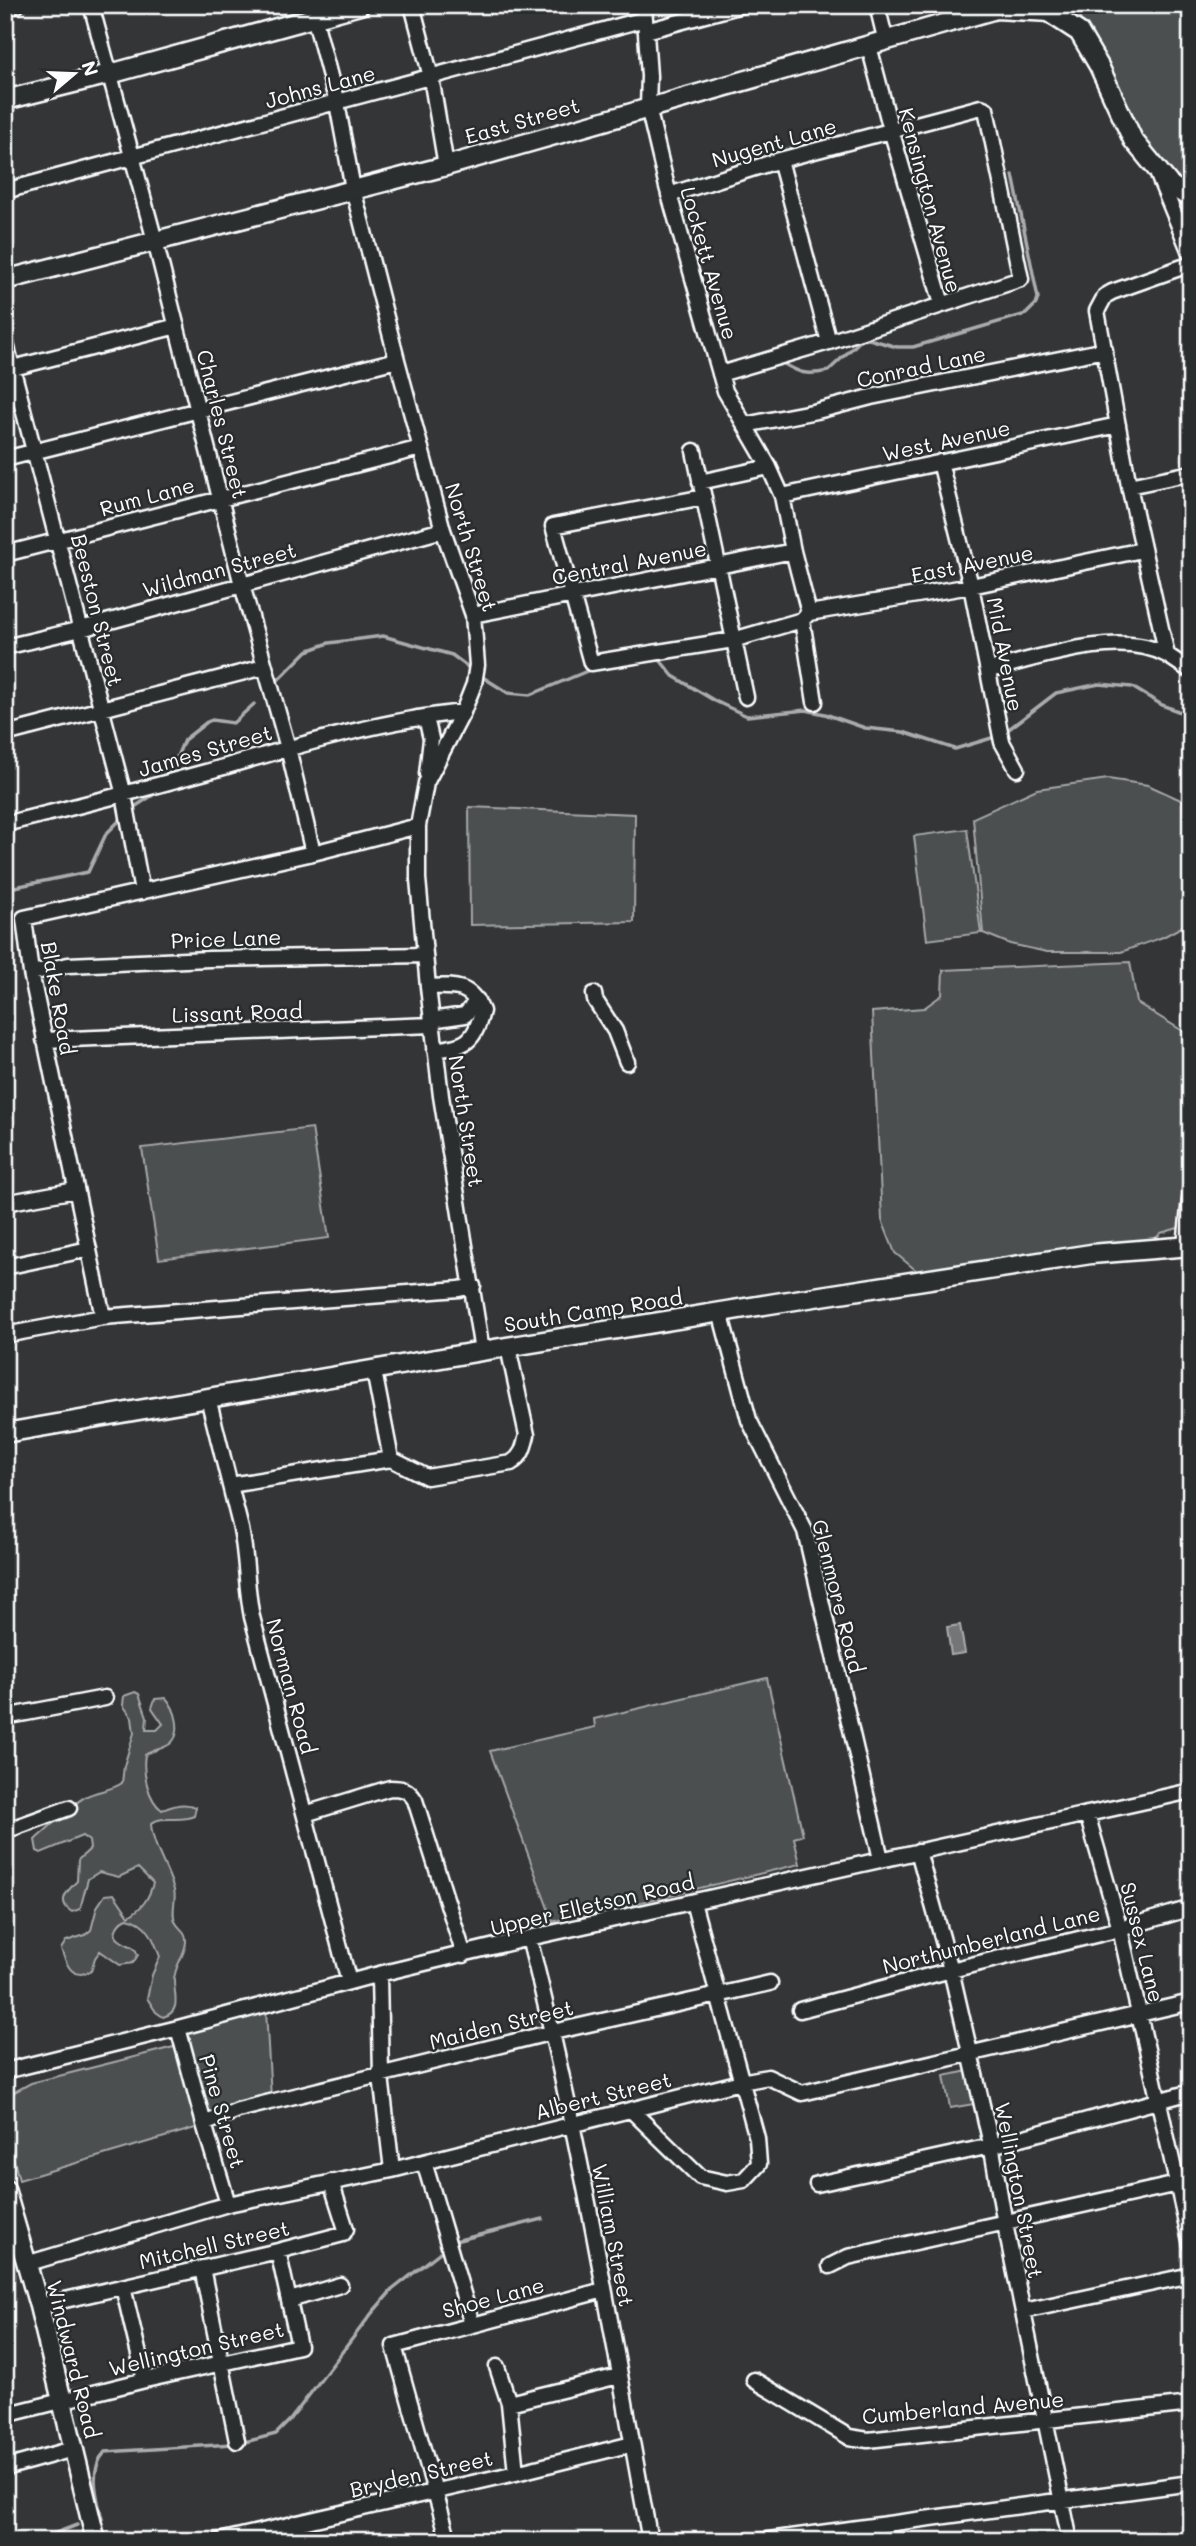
<svg xmlns="http://www.w3.org/2000/svg" width="1196" height="2546" font-family="Mali,sans-serif">
	<rect width="100%" height="100%" fill="#333536"/>
	<filter id="ink" filterUnits="userSpaceOnUse"><feTurbulence type="fractalNoise" baseFrequency=".0143" numOctaves="2"/><feDisplacementMap in="SourceGraphic" scale="14" xChannelSelector="R" yChannelSelector="G"/><feConvolveMatrix kernelMatrix="1 2 1 2 8 2 1 2 1" color-interpolation-filters="sRGB"/></filter>
	<g filter="url(#ink)">
		<path fill="#4c4f50" stroke="#a6a7a8" stroke-width="2" d="M 1074,5 L 1191,5 L 1191,191 L 1159,168 L 1125,121 Z
			M 1108,779 L 1148,785 L 1183,801 L 1191,883 L 1191,922 L 1163,937 L 1121,952 L 1047,952 L 1010,944 L 983,933 L 973,818 L 1037,789 Z
			M 469,807 L 635,814 L 634,922 L 470,925 Z
			M 967,829 L 981,933 L 927,940 L 914,836 Z
			M 1130,962 L 1137,1003 L 1191,1036 L 1191,1180 L 1185,1226 L 1161,1233 L 1152,1242 L 1136,1241 L 923,1276 L 895,1253 L 882,1220 L 872,1012 L 924,1008 L 942,995 L 943,970 Z
			M 312,1128 L 329,1238 L 159,1259 L 142,1148 Z
			M 767,1678 L 803,1835 L 794,1838 L 800,1864 L 578,1917 L 571,1911 L 563,1913 L 562,1919 L 553,1922 L 490,1751 L 595,1727 L 594,1719 Z
			M 135,1692 L 139,1694 L 147,1717 L 146,1730 L 157,1730 L 163,1724 L 152,1708 L 155,1699 L 166,1698 C 175,1708 184,1733 170,1744 C 163,1749 152,1750 145,1755 C 142,1772 148,1800 162,1810 C 175,1805 184,1802 196,1807 L 194,1816 C 179,1823 162,1814 151,1824 C 153,1848 168,1868 174,1890 C 177,1901 170,1912 176,1923 C 180,1930 186,1931 186,1940 C 187,1953 174,1965 174,1981 C 174,1994 182,2012 163,2017 L 156,2012 L 147,1998 L 152,1975 L 160,1957 C 154,1939 148,1922 127,1918 C 119,1922 109,1934 121,1941 C 129,1947 134,1944 138,1955 L 133,1963 L 120,1965 L 100,1951 L 95,1958 L 91,1971 C 72,1981 66,1964 61,1949 L 66,1941 L 85,1935 L 91,1930 L 97,1907 L 105,1895 L 114,1894 L 129,1916 C 142,1908 149,1899 153,1883 L 138,1868 L 119,1877 L 99,1872 L 88,1879 L 80,1909 L 72,1912 C 56,1902 67,1891 77,1881 L 78,1860 L 90,1849 L 89,1841 L 82,1836 L 41,1853 L 37,1851 L 35,1840 L 38,1837 C 51,1826 72,1804 85,1797 C 97,1790 111,1791 122,1783 L 124,1766 L 134,1733 L 132,1718 L 123,1705 L 124,1696 Z
			M 266,2010 L 271,2098 L 211,2118 L 206,2115 L 183,2032 Z
			M 174,2047 L 180,2055 L 202,2126 L 19,2180 L 5,2126 L 5,2097 L 31,2083 Z
			M 968,2071 L 974,2104 L 950,2108 L 944,2076 Z"/>
		<path fill="#737576" stroke="#abacad" stroke-width="2" d="M 960,1625 L 965,1653 L 951,1655 L 947,1627 Z"/>
		<g fill="none" stroke-linecap="round" stroke-linejoin="round">
			<path stroke="#abacad" stroke-width="3.5" d="M 781,362 C 799,373 806,376 828,371 L 861,340 L 869,339 L 897,347 L 913,347 L 1026,314 L 1036,304 L 1038,298 L 1013,175
				M 655,659 L 660,660 L 673,676 L 715,701 L 747,716 L 806,710 L 825,714 L 865,728 L 903,732 L 955,749 L 995,737
				M 481,676 L 508,693 L 530,695 L 592,669
				M 278,680 L 307,651 L 329,643 L 383,636 L 452,655 L 472,670
				M 1005,732 L 1056,693 L 1099,684 L 1132,687 L 1162,705 L 1191,716
				M 171,771 L 184,740 L 207,722 L 212,720 L 233,723 L 254,704
				M 133,808 L 162,789
				M 5,889 L 88,872 L 106,834 L 120,820
				M 455,2241 L 543,2219
				M 241,2443 L 276,2434 L 290,2420 L 372,2313 L 392,2290 L 444,2249
				M 102,2519 C 97,2497 88,2470 105,2452 L 233,2444
				M 35,2541 L 77,2525"/>
			<defs>
				<path id="minor" d="M 91,5 L 155,241 L 242,585 L 288,748 L 313,853
					M 311,5 L 337,103 L 353,189 L 397,360 L 443,530 L 473,615 L 477,665 L 474,684 L 463,712 L 426,783 L 418,826 L 418,879 L 428,987 L 441,1096 L 482,1351
					M 412,5 L 431,77 L 446,166
					M 644,5 L 649,76 L 648,107 L 667,187 L 725,391 L 769,467 L 782,496 L 793,551 L 809,613
					M 877,5 L 886,42
					M 5,8 L 17,5
					M 646,31 L 742,5
					M 869,46 L 891,130 L 942,304
					M 780,160 L 829,342
					M 1158,175 L 1191,255
					M 5,191 L 645,19
					M 669,195 L 780,160 L 981,107 L 986,109 L 1021,279 L 829,342 L 720,374
					M 1191,264 L 1112,292 L 1105,296 L 1097,311 L 1129,486 L 1167,655 L 1191,671
					M 5,340 L 124,795 L 142,892
					M 5,370 L 177,326
					M 745,425 L 817,411 L 871,397 L 1105,350
					M 694,451 L 746,697
					M 5,459 L 397,360
					M 940,462 L 971,586 L 1002,742 L 1017,769
					M 700,482 L 769,467
					M 1129,486 L 1191,473
					M 782,496 L 1118,425
					M 704,497 L 553,526 L 591,663 L 733,640 L 802,620
					M 5,554 L 421,448
					M 809,613 L 971,586 L 1142,550
					M 808,614 L 802,620 L 815,702
					M 473,615 L 793,551
					M 5,647 L 81,629 L 443,530
					M 989,670 C 1038,658 1120,629 1167,655
					M 417,718 L 425,721 L 428,726 L 431,739 L 427,774
					M 5,734 L 264,667
					M 5,824 C 75,807 144,789 213,770 C 293,747 381,720 463,712
					M 31,973 L 68,965 L 209,959 L 425,955
					M 428,987 C 455,986 470,984 482,1011 C 475,1042 466,1046 435,1050
					M 594,994 L 595,1000 L 615,1031 L 627,1062
					M 431,1020 L 465,1015 L 477,1000
					M 44,1040 L 432,1025
					M 5,1203 L 76,1190
					M 1185,1246 L 1191,1189
					M 5,1267 L 89,1249
					M 720,1312 L 749,1420 L 805,1531 L 881,1859
					M 103,1317 L 31,973 L 24,918 L 313,853 L 418,826
					M 5,1335 L 103,1317 L 459,1289 L 473,1286
					M 208,1398 L 241,1529 C 247,1558 246,1588 252,1617 L 349,1982
					M 391,1459 L 427,1477 L 511,1463 C 522,1457 524,1447 527,1435 L 508,1347
					M 230,1485 L 391,1459 L 374,1371
					M 5,1717 L 105,1698
					M 305,1814 L 390,1788 C 402,1788 408,1789 415,1800 L 464,1955
					M 1087,1814 L 1120,1929 L 1191,2245
					M 5,1831 L 69,1808
					M 918,1851 L 951,1970 L 991,2144 L 1005,2224 L 1070,2541
					M 529,1938 C 580,2136 613,2339 650,2541
					M 379,1974 L 381,2076 L 392,2170
					M 800,2010 L 951,1970 L 1120,1929 L 1191,1908
					M 178,2028 L 204,2124 L 228,2204
					M 5,2071 L 178,2028 L 379,1974 L 529,1938 L 1191,1791
					M 631,2110 L 700,2177 L 727,2183 L 744,2180 L 759,2164 L 757,2138 L 718,1995 L 770,1983
					M 204,2124 L 238,2110 L 553,2032 L 718,1995 L 693,1902
					M 424,2162 L 472,2324
					M 817,2184 L 995,2145 L 1191,2092
					M 5,2243 L 19,2239
					M 26,2264 L 228,2204 L 392,2170 L 741,2082 L 768,2077 L 802,2093 L 1191,2002
					M 830,2266 L 848,2257 L 1191,2181
					M 202,2268 L 237,2441
					M 123,2287 L 145,2380
					M 290,2300 L 340,2285
					M 39,2306 L 278,2251 L 343,2234 L 346,2229 L 331,2182
					M 1024,2311 L 1191,2275
					M 497,2367 L 509,2403 L 516,2473
					M 754,2380 L 849,2437 L 868,2440 L 1191,2404
					M 509,2403 L 619,2376
					M 5,2415 L 145,2380 L 299,2346 L 278,2251
					M 5,2468 L 73,2449
					M 294,2523 L 299,2541
					M 219,2541 L 516,2473 L 632,2444
					M 449,2541 L 394,2346 L 604,2290
					M 761,2541 L 1191,2483"/>
				<path id="major" d="M 1042,8 L 1079,32 L 1099,66 L 1133,140 L 1170,185 L 1191,198
					M 5,100 L 110,74 L 360,5
					M 5,280 L 446,166 L 996,9 L 1051,12
					M 5,1433 L 482,1351 L 776,1303 L 1091,1254 L 1191,1246
					M 5,2189 L 39,2306 L 96,2541"/>
			</defs>
			<use href="#minor" stroke="#fff" stroke-width="19"/>
			<use href="#major" stroke="#fff" stroke-width="23"/>
			<use href="#minor" stroke="#2a2d2e" stroke-width="14"/>
			<use href="#major" stroke="#2a2d2e" stroke-width="18"/>
		</g>
	</g>
	<g text-anchor="middle" dominant-baseline="central" stroke-width="5" stroke-linejoin="round" paint-order="stroke">
		<g font-size="21" fill="#fff" stroke="#2a2d2e">
			<text transform="translate(320 86) rotate(-15)">Johns Lane</text>
			<text transform="translate(522 120) rotate(-16)">East Street</text>
			<text transform="translate(774 142) rotate(-16)">Nugent Lane</text>
			<text transform="translate(931 200) rotate(75)">Kensington Avenue</text>
			<text transform="translate(710 263) rotate(74)">Lockett Avenue</text>
			<text transform="translate(921 366) rotate(-12)">Conrad Lane</text>
			<text transform="translate(223 424) rotate(76)">Charles Street</text>
			<text transform="translate(946 440) rotate(-12)">West Avenue</text>
			<text transform="translate(147 496) rotate(-15)">Rum Lane</text>
			<text transform="translate(472 547) rotate(73)">North Street</text>
			<text transform="translate(629 562) rotate(-11)">Central Avenue</text>
			<text transform="translate(972 563) rotate(-11)">East Avenue</text>
			<text transform="translate(219 569) rotate(-15)">Wildman Street</text>
			<text transform="translate(98 610) rotate(76)">Beeston Street</text>
			<text transform="translate(1006 654) rotate(79)">Mid Avenue</text>
			<text transform="translate(205 750) rotate(-16)">James Street</text>
			<text transform="translate(226 938) rotate(-2)">Price Lane</text>
			<text transform="translate(59 998) rotate(80)">Blake Road</text>
			<text transform="translate(237 1012) rotate(-2)">Lissant Road</text>
			<text transform="translate(467 1121) rotate(81)">North Street</text>
			<text transform="translate(593 1310) rotate(-9)">South Camp Road</text>
			<text transform="translate(839 1596) rotate(76)">Glenmore Road</text>
			<text transform="translate(292 1686) rotate(75)">Norman Road</text>
			<text transform="translate(592 1904) rotate(-13)">Upper Elletson Road</text>
			<text transform="translate(991 1939) rotate(-14)">Northumberland Lane</text>
			<text transform="translate(1143 1942) rotate(76)">Sussex Lane</text>
			<text transform="translate(501 2024) rotate(-14)">Maiden Street</text>
			<text transform="translate(603 2095) rotate(-14)">Albert Street</text>
			<text transform="translate(223 2111) rotate(74)">Pine Street</text>
			<text transform="translate(1020 2190) rotate(79)">Wellington Street</text>
			<text transform="translate(614 2235) rotate(79)">William Street</text>
			<text transform="translate(214 2244) rotate(-13)">Mitchell Street</text>
			<text transform="translate(493 2297) rotate(-15)">Shoe Lane</text>
			<text transform="translate(196 2348) rotate(-13)">Wellington Street</text>
			<text transform="translate(74 2359) rotate(76)">Windward Road</text>
			<text transform="translate(963 2407) rotate(-5)">Cumberland Avenue</text>
			<text transform="translate(421 2473) rotate(-13)">Bryden Street</text>
		</g>
	</g>
	<rect width="1196" height="2546" fill="none" stroke="#2a2d2e" stroke-width="28"/>
	<rect x="14" y="14" width="1168" height="2518" fill="none" stroke="#fff" stroke-width="2.5" filter="url(#ink)"/>
	<g transform="translate(74 74) rotate(71)" stroke="#2a2d2e" stroke-width="5" paint-order="stroke">
	<path d="M0-5L12 26L0 18L-12 26Z" fill="#ffffff"/>
	<text y="-10" font-size="19" font-weight="bold" text-anchor="middle" fill="#ffffff">N</text>
	</g>
</svg>
